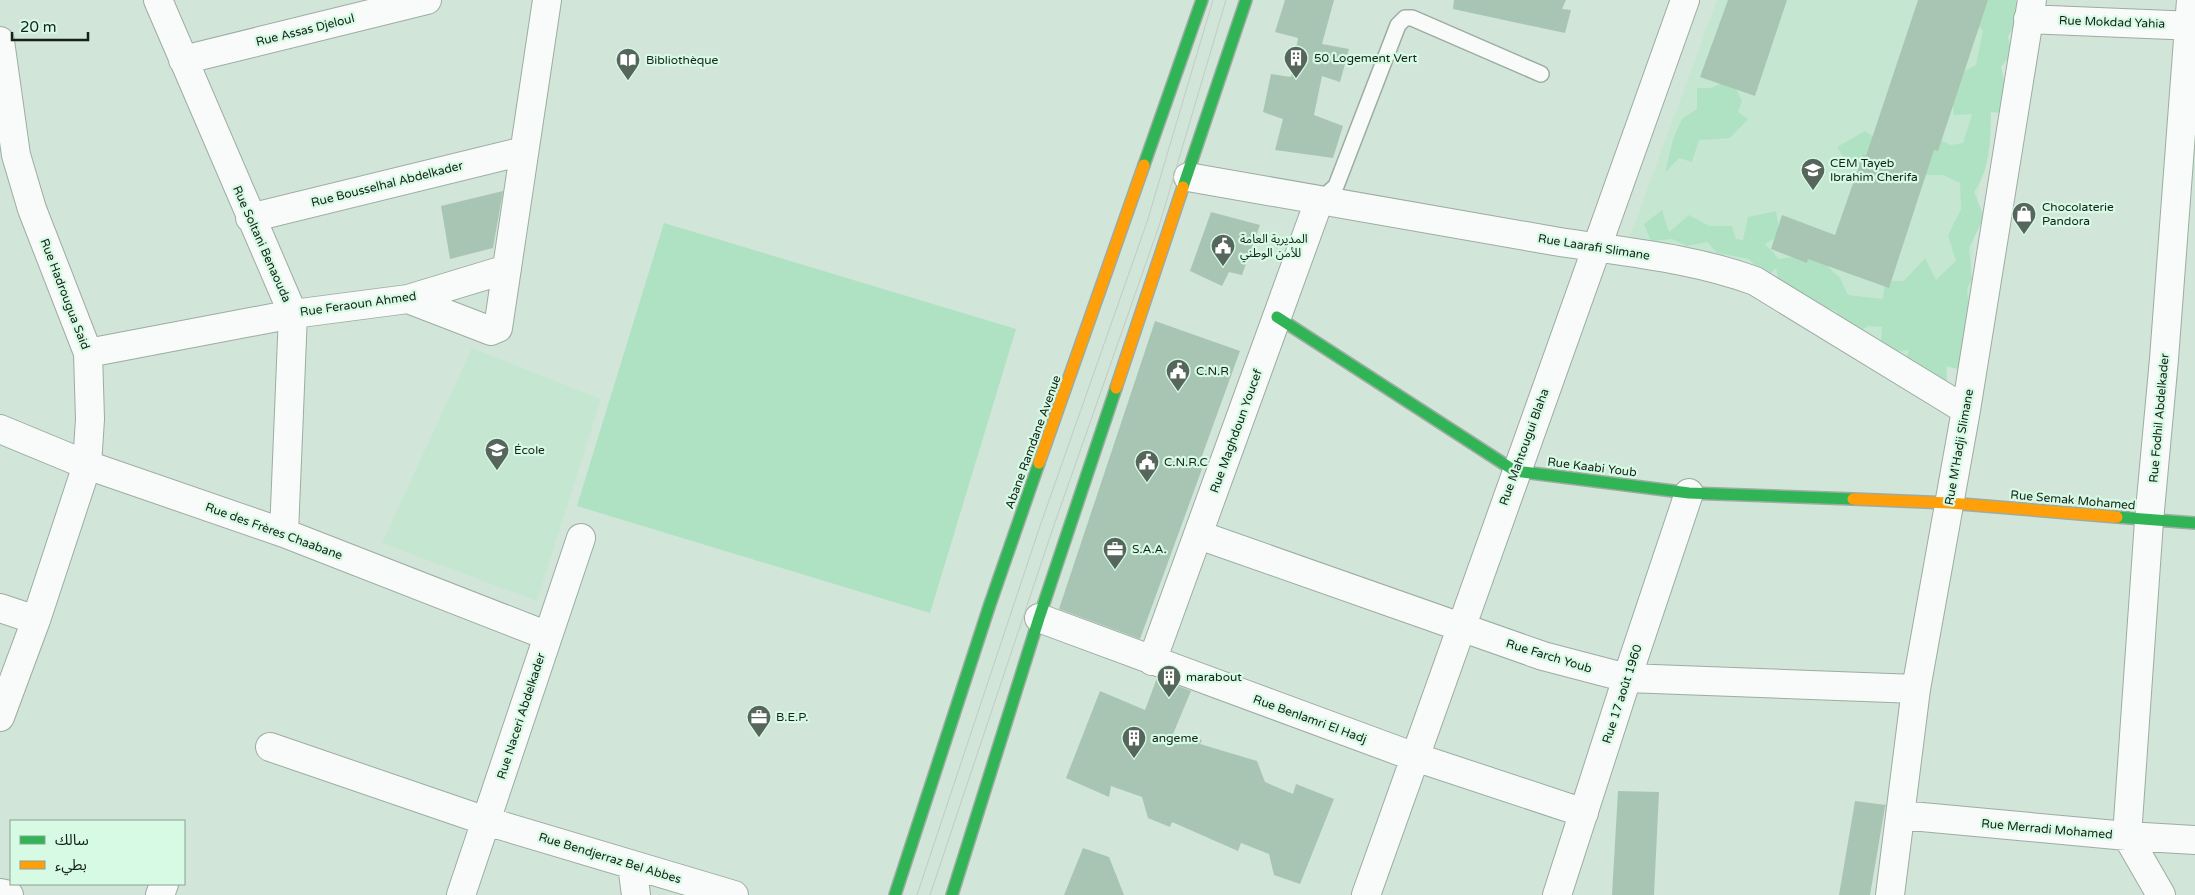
<svg xmlns="http://www.w3.org/2000/svg" width="2195" height="895" font-family="'Varela Round','Noto Sans Arabic',sans-serif">
	<rect width="100%" height="100%" fill="#d1e5d8"/>
	<path fill="#c5e7d1" d="M 1717,0 L 2016,0 L 1983,146 L 1963,357 L 1939,377 L 1736,261 L 1630,236 Z
		M 472,348 L 601,399 L 537,601 L 382,543 Z"/>
	<path fill="#aee2c2" d="M 1978,0 L 2016,0 L 2020,13 L 2008,37 L 2012,53 L 2001,67 L 2008,98 L 2001,113 L 1991,112 C 1990,140 1991,168 1974,192 L 1984,217 L 1969,248 L 1972,280 L 1967,288 L 1969,316 L 1967,347 L 1957,369 L 1946,366 L 1947,381 L 1922,377 L 1905,363 L 1909,350 L 1880,353 L 1882,327 L 1869,326 L 1850,335 L 1836,311 L 1781,291 L 1776,268 L 1766,278 L 1749,259 L 1717,253 L 1707,242 L 1687,246 L 1672,239 L 1651,241 L 1644,224 L 1662,210 L 1669,232 L 1689,215 L 1709,226 L 1732,226 L 1736,239 L 1743,240 L 1748,217 L 1776,211 L 1780,235 L 1765,244 L 1779,259 L 1814,254 L 1840,278 L 1848,295 L 1883,299 L 1885,281 L 1904,281 L 1925,258 L 1936,280 L 1956,261 L 1948,235 L 1961,209 L 1960,183 L 1943,175 L 1908,175 L 1847,163 L 1837,147 L 1865,131 L 1882,142 L 1921,131 L 1951,145 L 1963,143 L 1972,114 L 1954,115 L 1950,79 L 1976,65 L 1983,30 L 1968,19 Z
		M 1731,79 L 1742,101 L 1738,112 L 1748,119 L 1730,138 L 1699,140 L 1692,162 L 1679,158 L 1665,173 L 1673,139 L 1682,119 L 1697,109 L 1697,88 L 1711,88 Z
		M 664,223 L 1016,329 L 930,613 L 577,506 Z"/>
	<path fill="#a8c5b4" d="M 1285,0 L 1334,0 L 1322,44 L 1349,49 L 1340,82 L 1322,76 L 1314,115 L 1343,126 L 1333,158 L 1275,150 L 1283,119 L 1263,112 L 1271,74 L 1291,77 L 1298,38 L 1275,32 Z
		M 1454,0 L 1566,0 L 1562,9 L 1571,10 L 1565,33 L 1453,9 Z
		M 1728,0 L 1787,0 L 1755,96 L 1700,77 Z
		M 1918,0 L 1988,0 L 1938,151 L 1934,150 L 1889,288 L 1808,259 L 1807,263 L 1771,249 L 1782,215 L 1835,235 L 1863,155 L 1866,156 Z
		M 503,191 L 493,248 L 450,259 L 441,206 Z
		M 1211,212 L 1260,225 L 1242,275 L 1229,272 L 1222,286 L 1190,271 Z
		M 1155,321 L 1240,351 L 1198,467 L 1202,469 L 1140,639 L 1059,609 Z
		M 1157,678 L 1191,691 L 1173,734 L 1202,740 L 1200,744 L 1257,761 L 1265,782 L 1293,794 L 1296,784 L 1334,799 L 1300,884 L 1274,875 L 1269,854 L 1241,843 L 1238,851 L 1172,822 L 1170,827 L 1148,818 L 1142,797 L 1111,786 L 1109,797 L 1066,778 L 1100,691 L 1145,710 Z
		M 1618,791 L 1659,792 L 1654,895 L 1612,895 Z
		M 1855,801 L 1886,805 L 1885,807 L 1870,895 L 1839,895 Z
		M 1083,848 L 1109,857 L 1124,895 L 1064,895 Z"/>
	<g fill="none" stroke-linecap="round" stroke-linejoin="round">
		<defs>
			<path id="lane" d="M 1319,201 L 1336,186 L 1398,25 L 1405,18 L 1412,18 L 1541,74"/>
			<path id="street" d="M 158,0 L 293,314 L 284,533
				M 2028,19 L 2195,26
				M 0,41 L 16,155 L 32,209 L 88,353 L 90,419 L 87,465 L 36,620 L 0,717
				M 183,60 L 427,0
				M 1188,177 C 1310,199 1432,220 1554,241 C 1622,252 1690,257 1755,281 L 1966,410
				M 250,218 L 524,151
				M 408,299 L 491,331 L 498,328 L 547,0
				M 88,353 L 293,314 L 408,299 L 507,269
				M 0,429 L 87,465 L 284,533 L 548,636
				M 1199,535 L 1543,656 L 1627,678 L 1916,689
				M 0,608 L 36,620
				M 1039,618 L 1415,757 L 1584,813
				M 1152,661 L 1319,201
				M 270,747 L 486,821 L 734,895
				M 1900,815 L 2127,836 L 2195,840
				M 632,865 L 636,895
				M 0,893 L 9,895
				M 160,895 L 164,884
				M 461,895 L 581,538
				M 1366,895 L 1685,0
				M 1557,895 L 1627,678 L 1689,493
				M 1890,895 L 1916,689 L 1966,410 L 2032,0
				M 2161,895 L 2127,836 L 2149,521 L 2164,359 L 2191,0"/>
			<path id="fast" d="M 1144,165 L 1202,0
				M 1183,187 L 1246,0
				M 1277,317 L 1515,471 L 1689,493 L 1853,499
				M 2117,517 L 2195,523
				M 895,895 L 989,607 L 1039,463
				M 952,895 L 1039,618 L 1116,388"/>
			<path id="slow" d="M 1116,388 L 1183,187
				M 1039,463 L 1144,165
				M 1853,499 L 1949,503 L 2117,517"/>
		</defs>
		<use href="#lane" stroke="#9daca3" stroke-width="18"/>
		<use href="#street" stroke="#9daca3" stroke-width="30"/>
		<use href="#fast" stroke="#9daca3" stroke-width="14"/>
		<use href="#slow" stroke="#9daca3" stroke-width="14"/>
		<use href="#lane" stroke="#f8fbf9" stroke-width="15"/>
		<use href="#street" stroke="#f8fbf9" stroke-width="28"/>
		<use href="#fast" stroke="#30b455" stroke-width="11"/>
		<use href="#slow" stroke="#ff9f0a" stroke-width="11"/>
		<path stroke="#c4cbc7" stroke-width="1" d="M 917,895 L 1040,526 L 1147,222 L 1213,0
			M 930,895 L 1052,531 L 1159,226 L 1226,0"/>
	</g>
	<defs>
		<symbol id="building-pin" viewBox="-11 -11 22 30"><path d="M0 17L-7.5 6A9.5 9.5 0 1 1 7.5 6Z" fill="#56665c" stroke="#d6fae3"/><path d="M-4-6H4V6H1V3H-1V6H-4ZM-2.5-4.3h1.7v1.8h-1.7ZM.8-4.3h1.7v1.8H.8ZM-2.5-1h1.7V.8h-1.7ZM.8-1h1.7V.8H.8Z" fill="#fff"/></symbol>
		<symbol id="library-pin" viewBox="-11 -11 22 30"><path d="M0 17L-7.5 6A9.5 9.5 0 1 1 7.5 6Z" fill="#56665c" stroke="#d6fae3"/><path d="M-6-4Q-3-5.5-.7-3.5V5Q-3 3-6 4ZM6-4Q3-5.5 .7-3.5V5Q3 3 6 4Z" fill="#fff"/></symbol>
		<symbol id="school-pin" viewBox="-11 -11 22 30"><path d="M0 17L-7.5 6A9.5 9.5 0 1 1 7.5 6Z" fill="#56665c" stroke="#d6fae3"/><path d="M0-5L7-2L0 1L-7-2ZM-4 1L0 2.5L4 1V4Q0 6-4 4Z" fill="#fff"/></symbol>
		<symbol id="shop-pin" viewBox="-11 -11 22 30"><path d="M0 17L-7.5 6A9.5 9.5 0 1 1 7.5 6Z" fill="#56665c" stroke="#d6fae3"/><path d="M-5-2.5h2.3a2.7 3.5 0 0 1 5.4 0H5L5.5 6h-11ZM-1.5-2.5h3a1.5 2.3 0 0 0-3 0Z" fill="#fff"/></symbol>
		<symbol id="civic-pin" viewBox="-11 -11 22 30"><path d="M0 17L-7.5 6A9.5 9.5 0 1 1 7.5 6Z" fill="#56665c" stroke="#d6fae3"/><path d="M-.6-6.5H3V-4.5H.6V-3L4-1V1h2V6H-6V1h2V-1L-.6-3ZM-1.2 2.5V6h2.4V2.5Z" fill="#fff"/></symbol>
		<symbol id="office-pin" viewBox="-11 -11 22 30"><path d="M0 17L-7.5 6A9.5 9.5 0 1 1 7.5 6Z" fill="#56665c" stroke="#d6fae3"/><path d="M-6-3h4V-5.5h4V-3h4V5H-6ZM-1-4.5V-3h2v-1.5ZM-6 0V1H6V0Z" fill="#fff"/></symbol>
	</defs>
	<g fill-rule="evenodd">
		<use href="#building-pin" x="1282" y="44" width="28" height="38"/>
		<use href="#library-pin" x="614" y="46" width="28" height="38"/>
		<use href="#school-pin" x="1799" y="156" width="28" height="38"/>
		<use href="#shop-pin" x="2010" y="200" width="28" height="38"/>
		<use href="#civic-pin" x="1209" y="232" width="28" height="38"/>
		<use href="#civic-pin" x="1164" y="357" width="28" height="38"/>
		<use href="#school-pin" x="483" y="436" width="28" height="38"/>
		<use href="#civic-pin" x="1133" y="448" width="28" height="38"/>
		<use href="#office-pin" x="1101" y="535" width="28" height="38"/>
		<use href="#building-pin" x="1155" y="663" width="28" height="38"/>
		<use href="#office-pin" x="745" y="703" width="28" height="38"/>
		<use href="#building-pin" x="1120" y="724" width="28" height="38"/>
	</g>
	<g text-anchor="middle" dominant-baseline="central" stroke-width="4.5" stroke-linejoin="round" paint-order="stroke">
		<g font-size="12" fill="#142219" stroke="#d6fae3">
			<text transform="translate(2112 22) rotate(2)">Rue Mokdad Yahia</text>
			<text transform="translate(305 30) rotate(-14)">Rue Assas Djeloul</text>
			<text transform="translate(387 184) rotate(-14)">Rue Bousselhal Abdelkader</text>
			<text transform="translate(262 244) rotate(66)">Rue Soltani Benaouda</text>
			<text transform="translate(1594 247) rotate(9)">Rue Laarafi Slimane</text>
			<text transform="translate(65 294) rotate(69)">Rue Hadrougua Said</text>
			<text transform="translate(358 304) rotate(-8)">Rue Feraoun Ahmed</text>
			<text transform="translate(2159 418) rotate(-85)">Rue Fodhil Abdelkader</text>
			<text transform="translate(1236 431) rotate(-70)">Rue Maghdoun Youcef</text>
			<text transform="translate(1033 442) rotate(-70)">Abane Ramdane Avenue</text>
			<text transform="translate(1524 447) rotate(-70)">Rue Mahtougui Blaha</text>
			<text transform="translate(1959 447) rotate(-80)">Rue M'Hadji Slimane</text>
			<text transform="translate(1592 467) rotate(7)">Rue Kaabi Youb</text>
			<text transform="translate(2073 500) rotate(5)">Rue Semak Mohamed</text>
			<text transform="translate(274 531) rotate(20)">Rue des Frères Chaabane</text>
			<text transform="translate(1549 656) rotate(17)">Rue Farch Youb</text>
			<text transform="translate(1622 694) rotate(-72)">Rue 17 août 1960</text>
			<text transform="translate(521 716) rotate(-72)">Rue Naceri Abdelkader</text>
			<text transform="translate(1310 719) rotate(20)">Rue Benlamri El Hadj</text>
			<text transform="translate(2047 829) rotate(5)">Rue Merradi Mohamed</text>
			<text transform="translate(610 858) rotate(17)">Rue Bendjerraz Bel Abbes</text>
		</g>
		<g font-size="12" fill="#142219" stroke="#d6fae3" text-anchor="start">
			<text x="1314" y="58">50 Logement Vert</text>
			<text x="646" y="60">Bibliothèque</text>
			<text x="1830" y="163">CEM Tayeb<tspan x="1830" dy="14">Ibrahim Cherifa</tspan></text>
			<text x="2042" y="207">Chocolaterie<tspan x="2042" dy="14">Pandora</tspan></text>
			<text x="1240" y="239">المديرية العامة<tspan x="1240" dy="14">للأمن الوطني</tspan></text>
			<text x="1196" y="371">C.N.R</text>
			<text x="514" y="450">École</text>
			<text x="1164" y="462">C.N.R.C</text>
			<text x="1132" y="549">S.A.A.</text>
			<text x="1186" y="677">marabout</text>
			<text x="776" y="717">B.E.P.</text>
			<text x="1152" y="738">angeme</text>
		</g>
	</g>
	<rect x="10" y="820" width="175" height="65" fill="#d6fae3" stroke="#88a492"/>
	<rect x="20" y="836" width="25" height="8" fill="#30b455" stroke="#88a492"/>
	<text x="55" y="845" font-size="15" fill="#142219">سالك</text>
	<rect x="20" y="861" width="25" height="8" fill="#ff9f0a" stroke="#88a492"/>
	<text x="55" y="870" font-size="15" fill="#142219">بطيء</text>
	<path d="M12 32v8h76v-8" fill="none" stroke="#142219" stroke-width="2.5"/>
	<text x="20" y="32" font-size="15" fill="#142219" stroke="#d6fae3" stroke-width="4" paint-order="stroke">20 m</text>
</svg>
